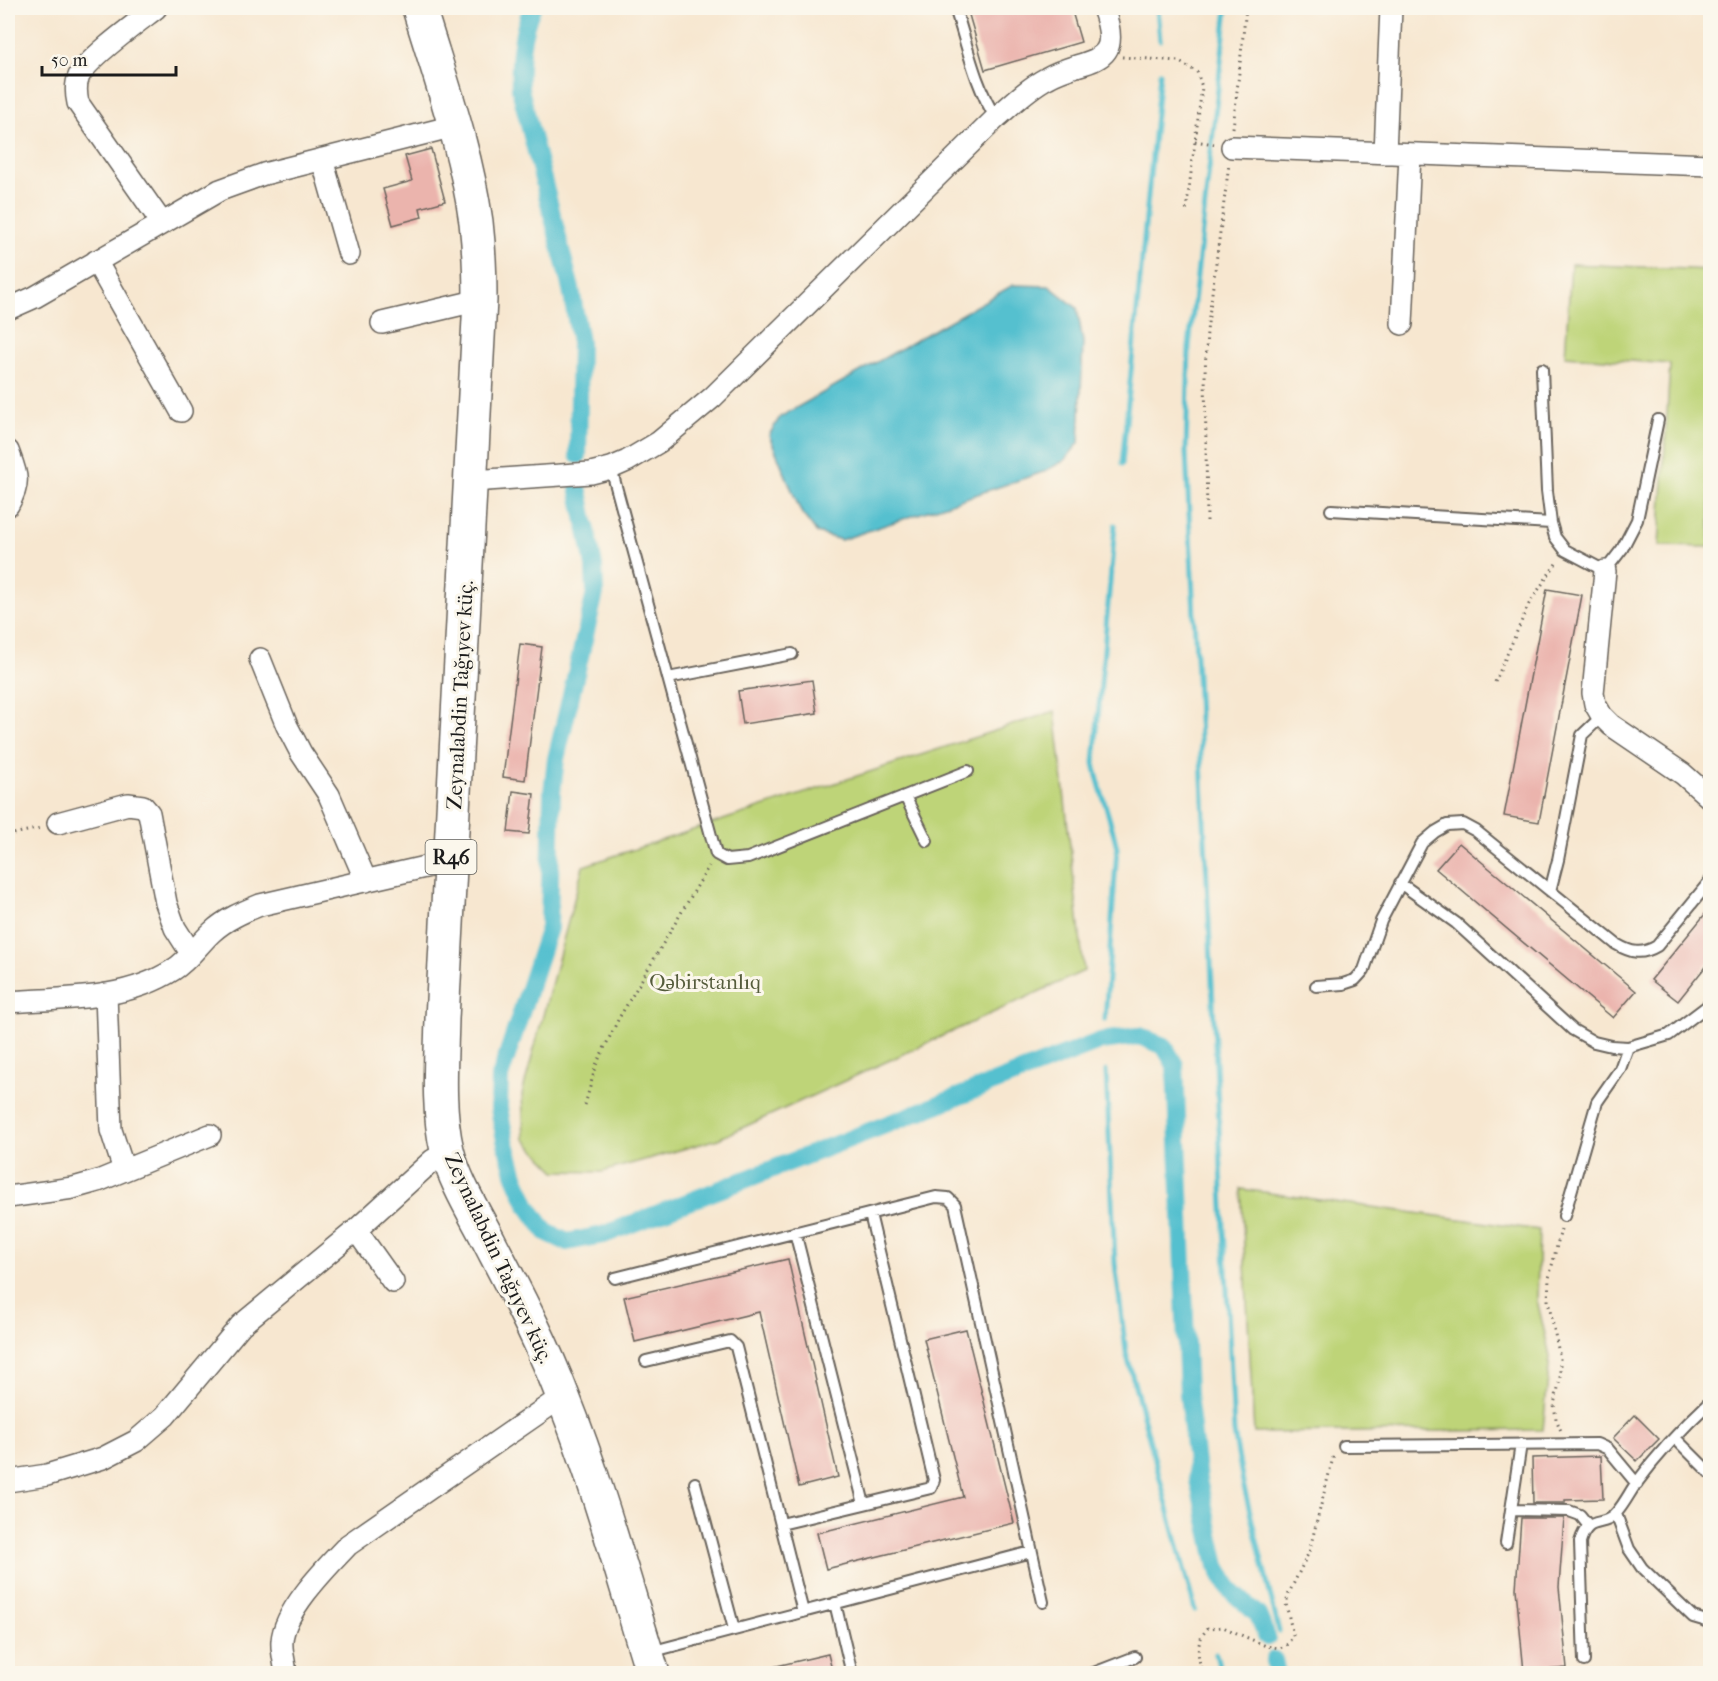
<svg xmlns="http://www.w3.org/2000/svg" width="1718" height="1681" font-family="'IM FELL French Canon',serif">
	<rect width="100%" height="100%" fill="#fbf7ec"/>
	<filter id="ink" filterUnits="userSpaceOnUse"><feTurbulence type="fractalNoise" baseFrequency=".0167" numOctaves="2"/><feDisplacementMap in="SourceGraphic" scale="12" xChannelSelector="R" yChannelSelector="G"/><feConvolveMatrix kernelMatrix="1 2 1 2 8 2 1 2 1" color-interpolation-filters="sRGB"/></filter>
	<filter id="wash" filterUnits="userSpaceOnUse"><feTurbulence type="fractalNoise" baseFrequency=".008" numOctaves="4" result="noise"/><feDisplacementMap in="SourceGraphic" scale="24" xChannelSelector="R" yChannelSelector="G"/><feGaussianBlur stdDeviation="1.35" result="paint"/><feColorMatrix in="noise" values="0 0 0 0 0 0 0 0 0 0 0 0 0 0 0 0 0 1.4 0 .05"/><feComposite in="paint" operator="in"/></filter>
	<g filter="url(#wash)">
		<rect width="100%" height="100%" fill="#f7e7d0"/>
		<path fill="#bed478" stroke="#6d784a" stroke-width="1.5" d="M 1571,264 L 1710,270 L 1710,547 L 1659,546 L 1670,364 L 1565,356 Z
			M 1055,711 L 1084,971 L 718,1139 L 602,1172 L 556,1171 L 524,1139 L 522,1094 L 583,866 Z
			M 1241,1189 L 1539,1230 L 1537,1300 L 1550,1356 L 1543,1430 L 1254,1433 Z"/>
		<path fill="#54c0cf" stroke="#386e76" stroke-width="1.5" d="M 1013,285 L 1049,286 L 1077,308 L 1083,342 L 1079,443 L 1064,461 L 1043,472 L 841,540 L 817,533 L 801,512 L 769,435 L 780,417 Z"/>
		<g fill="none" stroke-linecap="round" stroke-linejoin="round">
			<path stroke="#54c0cf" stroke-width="5" d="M 1157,8 L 1160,40
				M 1227,8 L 1189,347 L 1186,452 L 1234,1432 L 1243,1483 L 1279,1631
				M 1122,464 L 1160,73
				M 1105,1020 L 1117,848 C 1111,819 1100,792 1094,763 L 1115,525
				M 1106,1071 L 1115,1263 L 1126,1352 L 1195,1610
				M 1216,1654 L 1221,1674"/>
			<path stroke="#54c0cf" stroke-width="18" d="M 532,8 C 521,34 519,60 520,89 L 571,289 L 580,342 L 578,455
				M 578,487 L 594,566 L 595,593 L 556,759 L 552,792 L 549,928 L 500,1077 L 499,1108 L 505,1140 L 515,1176 L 528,1206 L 546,1232 L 567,1242 L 603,1235 L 1101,1041 L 1139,1036 L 1164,1046 L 1175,1065 L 1188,1394 L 1198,1480 L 1217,1566 L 1230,1590 L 1258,1615 L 1267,1637
				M 1274,1660 L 1277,1674"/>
		</g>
		<g id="blocks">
			<path fill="#ebb4ad" d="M 967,8 L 1071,8 L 1081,42 L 985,70 Z
				M 431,149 L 445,201 L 420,208 L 422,217 L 393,225 L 383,189 L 412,181 L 405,156 Z
				M 1547,589 L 1582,595 L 1539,822 L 1504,816 Z
				M 520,644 L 542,647 L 525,780 L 503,777 Z
				M 812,680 L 817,713 L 743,724 L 738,691 Z
				M 513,791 L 534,794 L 529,834 L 508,832 Z
				M 1459,843 L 1636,991 L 1613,1018 L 1436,869 Z
				M 1710,908 L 1710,961 L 1678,1001 L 1651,980 Z
				M 788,1259 L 838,1477 L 799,1487 L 759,1312 L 635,1342 L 624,1297 Z
				M 966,1329 L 1014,1523 L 826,1569 L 817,1533 L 963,1497 L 924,1339 Z
				M 1635,1415 L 1659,1439 L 1637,1461 L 1613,1438 Z
				M 1601,1456 L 1603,1499 L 1565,1500 L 1565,1503 L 1533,1503 L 1532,1458 Z
				M 1521,1518 L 1564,1518 L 1559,1587 L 1567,1668 L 1524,1672 L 1516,1589 Z
				M 828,1654 L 833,1674 L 769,1674 L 768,1668 Z"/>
		</g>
	</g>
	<g filter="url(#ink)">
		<use href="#blocks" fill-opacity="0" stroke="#69635b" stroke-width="1.5"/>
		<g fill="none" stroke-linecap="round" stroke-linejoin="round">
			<defs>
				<path id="service" d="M 955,8 C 967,44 975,86 996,118
					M 1542,369 L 1547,491 L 1551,523 L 1555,537 L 1565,550 L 1605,571 L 1622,549 L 1637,520 L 1658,420
					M 611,468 L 716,854 L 727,860 L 748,858 L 968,771
					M 1331,510 L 1551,523
					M 668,678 L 792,654
					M 905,796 L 927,841
					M 1400,883 L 1456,923 L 1573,1030 L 1594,1042 L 1611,1046 L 1628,1047 L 1669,1035 L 1710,1004
					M 1550,891 L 1558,860 L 1582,735 L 1602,716
					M 1316,986 L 1343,984 L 1355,980 L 1364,970 L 1381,921 L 1422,843 L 1435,832 L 1447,825 L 1463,824 L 1476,831 L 1616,944 C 1631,953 1642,955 1657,946 L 1710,881
					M 1564,1216 L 1597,1102 L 1620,1069 L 1628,1047
					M 795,1232 L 864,1504
					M 615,1278 L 936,1197 L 948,1198 L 955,1205 L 1043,1602
					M 646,1361 L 730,1341 L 736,1347 L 803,1612
					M 1675,1438 L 1710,1473
					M 1344,1446 L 1597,1444 L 1608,1449 L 1637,1484
					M 695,1483 L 734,1629
					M 1511,1510 L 1569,1511 L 1580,1515 L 1588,1525
					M 1616,1514 L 1629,1549 L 1642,1568 L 1693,1617 L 1710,1622
					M 781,1524 L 931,1488 L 934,1480 L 870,1214
					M 1506,1543 L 1521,1444
					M 835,1603 L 852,1674
					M 650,1652 L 1031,1552
					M 1584,1661 L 1580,1542 C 1589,1513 1603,1530 1617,1512 C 1624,1504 1629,1494 1635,1485 C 1657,1455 1683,1427 1710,1402
					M 1091,1674 L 1135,1657"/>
				<path id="minor" d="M 156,8 C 138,22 88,58 79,76 C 75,85 76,94 78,103 L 162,223
					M 1232,147 L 1710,165
					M 1385,153 L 1391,8
					M 322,159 L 349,254
					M 96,261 L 181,411
					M 8,309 L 35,297 L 220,190 L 264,174 L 454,126
					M 382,323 L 480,300
					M 1402,324 L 1410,154
					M 8,451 C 17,475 21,482 8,505
					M 472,481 L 591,473 L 611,468 L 627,461 L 659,442 L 713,397 L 996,118 C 1012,104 1028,88 1047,78 C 1085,56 1126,70 1103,8
					M 1605,571 L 1593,693 L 1595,704 L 1602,716 L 1611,725 L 1683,774 L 1710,798
					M 260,659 L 287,726 L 301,753 L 329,795 L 366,881
					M 58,823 L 128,804 L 143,806 L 149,813 L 166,903 L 175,928 L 191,953
					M 106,994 L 111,1130 L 124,1170
					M 8,1002 C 62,998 125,1001 173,970 C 188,961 199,944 212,932 C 226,919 243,912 260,905 L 451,861
					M 8,1197 L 73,1188 L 98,1181 L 210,1135
					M 356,1230 L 393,1282
					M 8,1481 L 47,1475 L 103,1458 L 136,1441 L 165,1416 L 241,1325 L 356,1230 L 433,1160 L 448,1152
					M 286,1674 C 285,1663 281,1651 282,1641 C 284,1610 327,1567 348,1545 L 563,1396"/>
				<path id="primary" d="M 419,8 C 440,78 466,149 476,222 C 479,248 480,274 480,300 L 442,1019 C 441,1062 437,1107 447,1150 C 455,1183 476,1215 491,1245 C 517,1295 543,1344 563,1397 C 599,1487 624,1581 653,1674"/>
			</defs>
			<use href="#service" stroke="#69635b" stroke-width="14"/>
			<use href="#minor" stroke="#69635b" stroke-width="24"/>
			<use href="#primary" stroke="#69635b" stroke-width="36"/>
			<path stroke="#69635b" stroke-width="3" stroke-dasharray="1.5 4.5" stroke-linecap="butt" d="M 1122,57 L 1178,61 L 1197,72 L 1202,87 L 1186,212
				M 1233,128 L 1246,8
				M 1195,141 L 1214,144
				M 1207,521 L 1205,373 L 1207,331 L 1229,164
				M 1495,682 L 1529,604 L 1557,562
				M 8,835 L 41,828
				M 585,1105 L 596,1065 L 619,1018 L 709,866
				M 1561,1229 L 1549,1278 L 1548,1301 L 1560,1358 L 1560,1380 L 1554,1404 L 1556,1419 L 1561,1431
				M 1203,1674 C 1197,1656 1195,1642 1208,1628 L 1223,1627 L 1266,1646 L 1280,1648 L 1288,1644 L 1293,1635 L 1286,1604 L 1289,1593 L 1309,1552 L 1334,1454"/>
			<use href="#service" stroke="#fff" stroke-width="10"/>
			<use href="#minor" stroke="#fff" stroke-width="21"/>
			<use href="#primary" stroke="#fff" stroke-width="33"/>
		</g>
	</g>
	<g text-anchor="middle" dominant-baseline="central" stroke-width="6" stroke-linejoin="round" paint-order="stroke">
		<rect fill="#fbf7ec" stroke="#5f5e5a" stroke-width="1.5" x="425.5" y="840" width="51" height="34" rx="4.5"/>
		<g font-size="20" font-weight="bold" fill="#1c1c1c">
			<text x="451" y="857">R46</text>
		</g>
		<g font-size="21" fill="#1c1c1c" stroke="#fbf7ec">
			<text transform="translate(460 695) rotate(-87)">Zeynalabdin Tağıyev küç.</text>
			<text transform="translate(499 1258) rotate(65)">Zeynalabdin Tağıyev küç.</text>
		</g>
		<g font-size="21" fill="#555c3c" stroke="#fbf7ec">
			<text x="705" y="982">Qəbirstanlıq</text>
		</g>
	</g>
	<rect width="1718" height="1681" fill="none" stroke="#fbf7ec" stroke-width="30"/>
	<path d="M42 66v9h134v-9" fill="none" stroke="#1c1c1c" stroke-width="3"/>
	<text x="51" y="66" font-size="18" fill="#1c1c1c" stroke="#fbf7ec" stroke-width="4.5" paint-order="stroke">50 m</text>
</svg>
